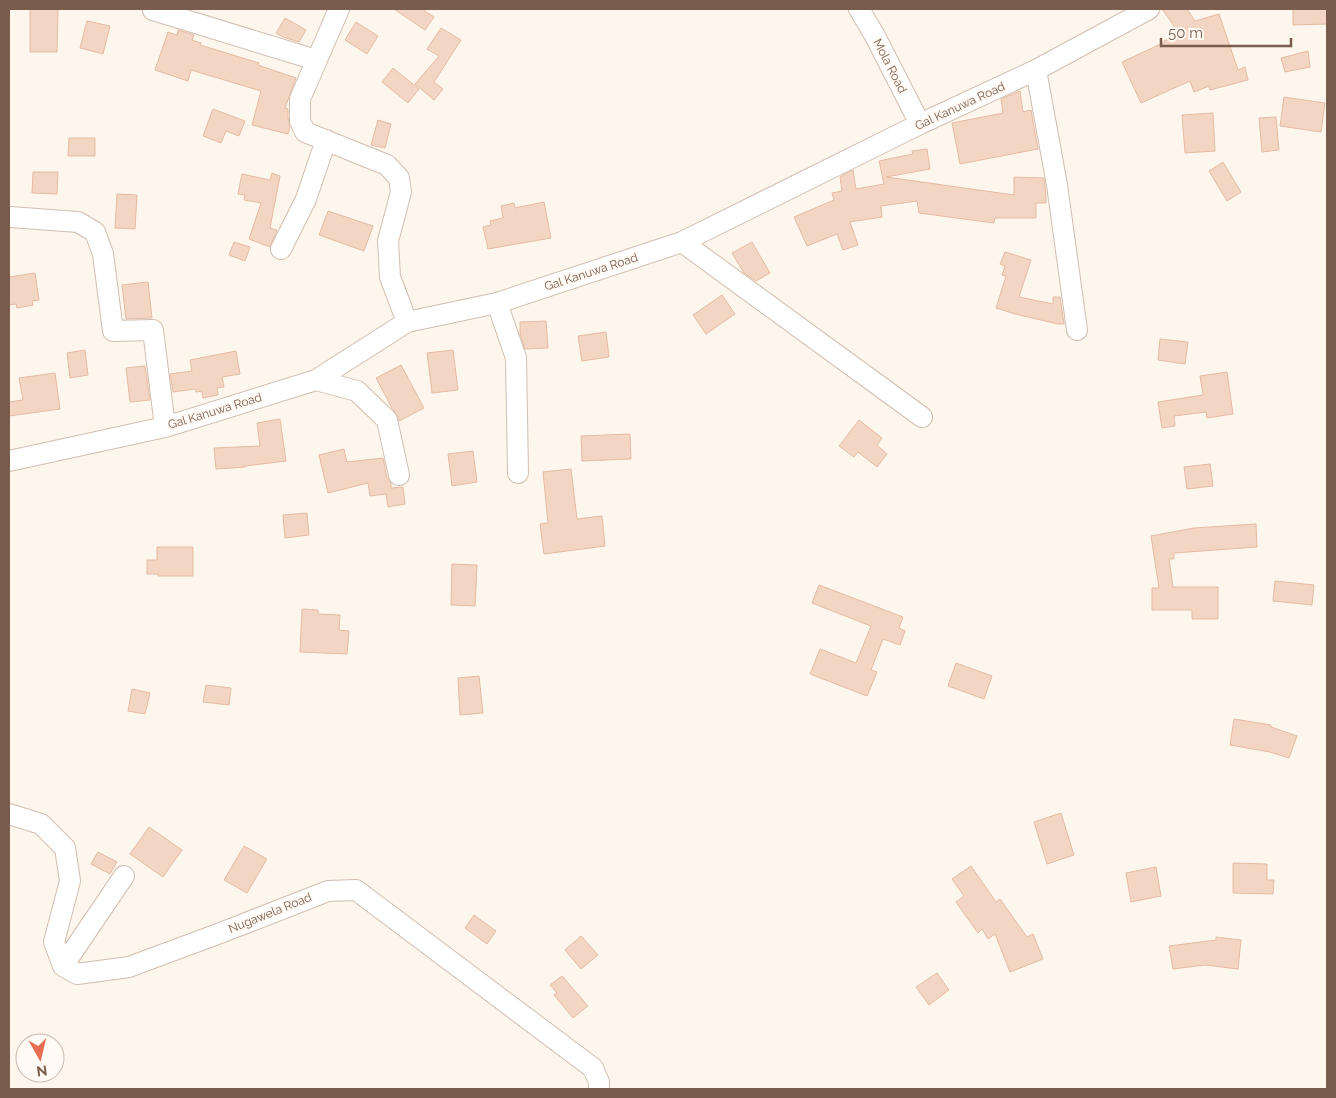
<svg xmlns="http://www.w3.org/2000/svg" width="1336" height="1098" font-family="Raleway,sans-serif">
	<rect width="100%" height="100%" fill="#fdf6ec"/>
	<path fill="#f3d5c3" stroke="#e6bba3" d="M 30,9 L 58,9 L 57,52 L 30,52 Z
		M 394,9 L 422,9 L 434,17 L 425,30 Z
		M 1162,9 L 1187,9 L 1195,21 L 1219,14 L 1238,70 L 1245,67 L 1248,80 L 1210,90 L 1209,86 L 1194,92 L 1190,81 L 1141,103 L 1122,62 L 1165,42 L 1164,41 L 1179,33 Z
		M 1293,9 L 1327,9 L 1327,24 L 1293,25 Z
		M 285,18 L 306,30 L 299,42 L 283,37 L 276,33 Z
		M 87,21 L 110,26 L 103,54 L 80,48 Z
		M 356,22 L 378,36 L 367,54 L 345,40 Z
		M 441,28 L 461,40 L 434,82 L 443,89 L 434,100 L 415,84 L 439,56 L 427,49 Z
		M 178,30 L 194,35 L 192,40 L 201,43 L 200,45 L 259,63 L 258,65 L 296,78 L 285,108 L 288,109 L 288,118 L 290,127 L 288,134 L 252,125 L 261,91 L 191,70 L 188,81 L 155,70 L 168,32 L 177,35 Z
		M 1308,51 L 1310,67 L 1285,72 L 1281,58 Z
		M 393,68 L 419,89 L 408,103 L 382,82 Z
		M 1020,91 L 1023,112 L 1031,110 L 1038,149 L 960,164 L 952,123 L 1003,113 L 1001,99 Z
		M 1284,97 L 1325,103 L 1321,132 L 1280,126 Z
		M 213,109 L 245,121 L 239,136 L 226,131 L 221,143 L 203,136 Z
		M 1213,113 L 1215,151 L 1185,153 L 1182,115 Z
		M 1276,117 L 1279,150 L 1262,152 L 1259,118 Z
		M 378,120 L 391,124 L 385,148 L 371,145 Z
		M 69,138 L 95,138 L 95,156 L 68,156 Z
		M 927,149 L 930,169 L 886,177 L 1014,195 L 1014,177 L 1044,178 L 1046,195 L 1046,203 L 1036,203 L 1036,218 L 995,218 L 994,223 L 919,213 L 917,201 L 881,206 L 882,217 L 850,222 L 858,245 L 843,250 L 837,234 L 807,246 L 794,217 L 834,200 L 832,193 L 842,191 L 840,177 L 853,170 L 856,189 L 884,184 L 879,161 L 913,154 L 912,151 Z
		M 1223,162 L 1241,192 L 1227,201 L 1209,171 Z
		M 33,172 L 58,172 L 57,194 L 32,193 Z
		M 272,173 L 280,176 L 270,228 L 277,230 L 270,247 L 249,239 L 261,203 L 244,200 L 245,195 L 238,194 L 242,174 L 270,180 Z
		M 117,194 L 137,195 L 135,229 L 115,228 Z
		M 544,202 L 551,238 L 488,249 L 483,227 L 491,225 L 490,221 L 503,218 L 501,206 L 514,203 L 515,208 Z
		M 328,211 L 373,226 L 364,251 L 319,235 Z
		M 234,242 L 250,247 L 245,261 L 229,255 Z
		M 752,242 L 770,273 L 756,281 L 744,273 L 732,253 Z
		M 1005,252 L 1031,260 L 1019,297 L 1053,304 L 1053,297 L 1060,297 L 1064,324 L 1058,324 L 1015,314 L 996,308 L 1006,276 L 1002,275 L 1005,266 L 1000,264 Z
		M 35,273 L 39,300 L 32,301 L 33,305 L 17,308 L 16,304 L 9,305 L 9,277 Z
		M 148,282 L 152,318 L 126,319 L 122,285 Z
		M 722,295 L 735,314 L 706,334 L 693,315 Z
		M 546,321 L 548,348 L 525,349 L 520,334 L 520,322 Z
		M 606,332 L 609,357 L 582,361 L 578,336 Z
		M 1160,339 L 1188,342 L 1185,364 L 1158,360 Z
		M 85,350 L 88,375 L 70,378 L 67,353 Z
		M 453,350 L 458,390 L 432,393 L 427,353 Z
		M 236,351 L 240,374 L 222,377 L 224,387 L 217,388 L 218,395 L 203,398 L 202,391 L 196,392 L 195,389 L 173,392 L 170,374 L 192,371 L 190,360 Z
		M 401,365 L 424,408 L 399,421 L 398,417 L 392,408 L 376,378 Z
		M 145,366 L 150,400 L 130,402 L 126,368 Z
		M 1227,372 L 1233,414 L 1207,418 L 1206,412 L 1174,416 L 1175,426 L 1162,428 L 1158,402 L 1203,395 L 1200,376 Z
		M 55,373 L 60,409 L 9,416 L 9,402 L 23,400 L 19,378 Z
		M 280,419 L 286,461 L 245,466 L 245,467 L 216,469 L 214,448 L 260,446 L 257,423 Z
		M 859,420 L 882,438 L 877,445 L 887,454 L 877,467 L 858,452 L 854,457 L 839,446 Z
		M 630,434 L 631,459 L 582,461 L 581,436 Z
		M 344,449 L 347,462 L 383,458 L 387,478 L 391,483 L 391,488 L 403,487 L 405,504 L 388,507 L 386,494 L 370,496 L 368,483 L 328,493 L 319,455 Z
		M 473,451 L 477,482 L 452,486 L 448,454 Z
		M 1210,464 L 1213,486 L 1187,489 L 1184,467 Z
		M 571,469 L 577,519 L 602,516 L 605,546 L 544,554 L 540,524 L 548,523 L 543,472 Z
		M 307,513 L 309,535 L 285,538 L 283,515 Z
		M 1256,524 L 1257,547 L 1174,553 L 1174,559 L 1169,559 L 1173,587 L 1218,587 L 1218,619 L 1192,619 L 1192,610 L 1152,610 L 1152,588 L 1159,588 L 1151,536 L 1194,528 Z
		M 157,547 L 193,547 L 193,576 L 158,576 L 158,574 L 147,574 L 147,560 L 157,560 Z
		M 452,564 L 477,565 L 475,606 L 451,605 Z
		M 1275,581 L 1314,585 L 1312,605 L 1273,601 Z
		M 819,585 L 903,617 L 899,628 L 905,631 L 900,645 L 883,639 L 871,670 L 877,672 L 867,696 L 810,674 L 820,649 L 856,663 L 871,626 L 812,603 Z
		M 302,609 L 318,610 L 318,614 L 340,615 L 339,630 L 349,631 L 347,654 L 300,652 Z
		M 956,663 L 992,676 L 984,699 L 948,686 Z
		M 479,676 L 483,713 L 460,715 L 458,678 Z
		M 206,685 L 231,688 L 229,705 L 203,702 Z
		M 132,689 L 150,693 L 145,714 L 128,711 Z
		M 1234,719 L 1271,725 L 1271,727 L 1297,736 L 1289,758 L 1270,752 L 1230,745 Z
		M 1061,813 L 1074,855 L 1047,864 L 1034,822 Z
		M 149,827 L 182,850 L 163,877 L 130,854 Z
		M 244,846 L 267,859 L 247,893 L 224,880 Z
		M 98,852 L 117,862 L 110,874 L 91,864 Z
		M 1233,863 L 1267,864 L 1267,880 L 1274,880 L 1273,894 L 1233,893 Z
		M 971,866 L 996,902 L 1000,899 L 1027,937 L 1033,934 L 1043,959 L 1010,972 L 995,934 L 988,939 L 982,929 L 978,933 L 956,902 L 964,896 L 952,879 Z
		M 1156,867 L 1161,896 L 1131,902 L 1126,873 Z
		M 474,915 L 496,931 L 487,944 L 465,928 Z
		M 581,936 L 598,955 L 581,969 L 565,950 Z
		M 1216,937 L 1241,940 L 1238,969 L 1205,965 L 1173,969 L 1169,946 L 1216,940 Z
		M 937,973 L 949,990 L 929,1005 L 916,987 Z
		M 562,976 L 588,1006 L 573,1018 L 554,995 L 557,993 L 550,985 Z"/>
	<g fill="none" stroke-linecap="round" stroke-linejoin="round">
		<defs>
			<path id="street" d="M 339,9 L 300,99 L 300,121 L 305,132 L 387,165 L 399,178 L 401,192 L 388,241 L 390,277 L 407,322
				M 859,9 L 875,36 L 920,124
				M 153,10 L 316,60
				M 1036,70 L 1057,185 L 1077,330
				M 10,217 L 78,222 L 95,232 L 103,254 L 113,331 L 153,330 L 165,427
				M 682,242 L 922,417
				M 281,249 L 306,199 L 326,140
				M 497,303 L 516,358 L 518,473
				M 316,380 L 357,391 L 387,420 L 399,475
				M 9,461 L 165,427 L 316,380 L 407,322 L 497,303 L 682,242 L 920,124 L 1036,70 L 1149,9
				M 9,814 L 41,824 L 65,848 L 70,881 L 54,942 L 63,966 L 77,974 L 129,967 L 223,932 L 328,891 L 356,890 L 593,1068 L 599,1082 L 599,1089
				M 63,966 L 124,876"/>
		</defs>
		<use href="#street" stroke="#d1beb0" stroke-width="22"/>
		<use href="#street" stroke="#fff" stroke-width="20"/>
	</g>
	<g text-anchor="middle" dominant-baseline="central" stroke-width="4" stroke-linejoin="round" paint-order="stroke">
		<g font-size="12" fill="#7a5c4d" stroke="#fffaf3">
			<text transform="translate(890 66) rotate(63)">Mola Road</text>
			<text transform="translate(960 106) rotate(-25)">Gal Kanuwa Road</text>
			<text transform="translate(591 272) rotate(-18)">Gal Kanuwa Road</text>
			<text transform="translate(215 411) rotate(-17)">Gal Kanuwa Road</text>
			<text transform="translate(270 913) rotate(-22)">Nugawela Road</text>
		</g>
	</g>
	<rect width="1336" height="1098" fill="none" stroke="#7a5c4d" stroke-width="20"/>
	<g transform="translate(40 1058) rotate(172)"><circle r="24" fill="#fffaf3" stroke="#cabbb1"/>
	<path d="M0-4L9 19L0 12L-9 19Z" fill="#e76f51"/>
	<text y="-8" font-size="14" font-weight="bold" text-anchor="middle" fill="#7a5c4d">N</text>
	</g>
	<path d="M1161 38v8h130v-8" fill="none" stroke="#7a5c4d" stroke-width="2.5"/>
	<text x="1168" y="38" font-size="15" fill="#7a5c4d" stroke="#fffaf3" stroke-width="4" paint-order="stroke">50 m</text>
</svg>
